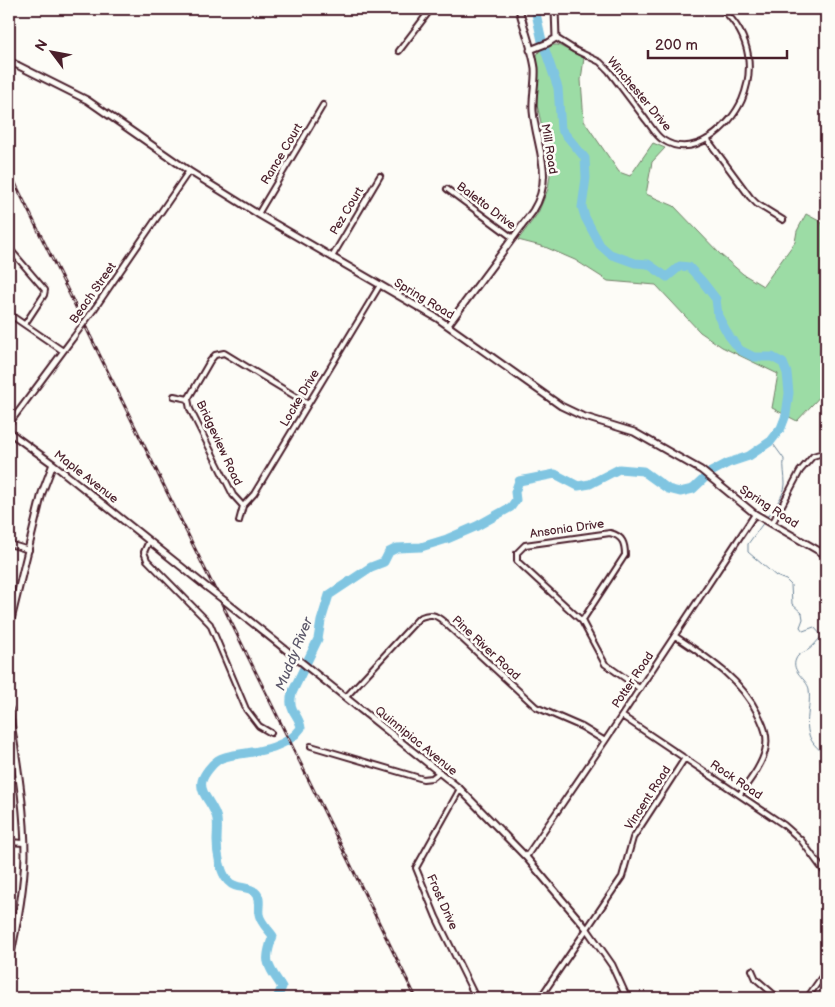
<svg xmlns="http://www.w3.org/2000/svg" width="835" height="1007" font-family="'Balsamiq Sans',sans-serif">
	<rect width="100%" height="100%" fill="#fdfcf7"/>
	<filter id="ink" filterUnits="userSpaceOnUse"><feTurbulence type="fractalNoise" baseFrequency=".02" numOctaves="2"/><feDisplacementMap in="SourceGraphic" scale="10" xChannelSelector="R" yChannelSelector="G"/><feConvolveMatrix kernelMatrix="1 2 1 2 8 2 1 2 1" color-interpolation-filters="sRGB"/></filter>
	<g filter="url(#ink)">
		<path fill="#9cdca5" stroke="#737e68" d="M 553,45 L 558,45 L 584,58 L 581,80 L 584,121 L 619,172 L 630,176 L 653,143 L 665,148 L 652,162 L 646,194 L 674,206 L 721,255 L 743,274 L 763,286 L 795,242 L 797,231 L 806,214 L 821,222 L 826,230 L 826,390 L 797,421 L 772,408 L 778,374 L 722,347 L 700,332 L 656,285 L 608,281 L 575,260 L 545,247 L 518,240 L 538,213 L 548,189 L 551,167 L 537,105 L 537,55 L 540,50 Z"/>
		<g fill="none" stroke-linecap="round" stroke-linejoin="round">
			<path stroke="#6a8398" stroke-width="1" d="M 768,517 C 773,508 785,495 785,484 C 785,475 783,468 784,459 L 771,441
				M 764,522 L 748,544 L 748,552 L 776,576 L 786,580 L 791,585 L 792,604 L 802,613 L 803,619 L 800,627 L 803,631 L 814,627 L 822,636 C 817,641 813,647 808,650 C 803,653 798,654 796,659 C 790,671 807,679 809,689 C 812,713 798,733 821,751 L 826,749"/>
			<path stroke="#80c5e1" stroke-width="9" d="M 277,998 L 282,987 C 267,964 263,962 273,936 C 268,929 260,922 259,914 C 258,906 262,898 255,892 C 247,885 236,890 228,881 C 220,872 217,853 217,841 C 217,834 218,826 217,819 C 214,804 199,794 202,781 C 204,774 212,764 218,760 C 224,756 233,755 240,754 C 261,751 288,747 301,728 C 299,713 287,712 292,693 L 318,639 L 321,621 L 329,595 L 371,567 L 384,562 L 389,552 L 397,548 L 421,547 L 447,539 L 477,526 L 511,507 L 516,500 L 515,492 L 519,481 L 555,474 L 578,486 L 590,484 L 619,469 L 643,471 L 668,489 L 680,492 L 693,489 L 711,472 L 728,463 L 749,456 L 771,441 L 781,428 L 786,415 L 789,393 L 787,373 L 783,363 L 772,357 L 754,357 L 740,350 L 729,336 L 718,316 L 716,299 L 702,281 L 689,267 L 680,266 L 667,277 L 648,264 L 635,263 L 610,254 L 600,245 L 585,217 L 582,207 L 586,178 L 585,158 L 561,129 L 558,88 L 542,41 L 535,9"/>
			<defs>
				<path id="street" d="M 556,38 L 575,50 L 600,62 L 609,71 C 621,87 633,103 646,120 C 651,126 656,136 663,140 C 694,160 730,127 742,100 C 748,86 750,69 748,55 C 745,36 735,21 722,9
					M 399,51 L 431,9
					M 707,139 L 750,197 L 757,204 L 783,220
					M 447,189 L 513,238
					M 258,214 L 323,105
					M 9,248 L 45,290 L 44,295 L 25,324
					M 332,257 L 380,176
					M 95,308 L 189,171
					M 9,314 L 63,351
					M 174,396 L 188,399 L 190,409 L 233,495 L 243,506
					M 188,399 L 210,361 L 215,355 L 224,353 L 308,404
					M 9,424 L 73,338
					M 239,521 L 243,506 L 254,494 L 380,285
					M 772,524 L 800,471 L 813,456 L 826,452
					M 610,533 C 623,536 625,544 625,555 L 582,621 L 517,561 L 517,553 L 525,545 Z
					M 149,541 L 144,552 L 147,560 L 210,624 L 246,709 L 259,726 L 271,733
					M 9,544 L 29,550
					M 9,602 L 15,603
					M 582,621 L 605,664 L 639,688
					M 675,636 C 708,658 740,678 758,714 C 764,726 769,737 765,751 C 761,767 749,781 740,794
					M 346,697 L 419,618 C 430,613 435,614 444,622 L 536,707 L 582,727 L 605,741
					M 622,716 L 784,825 L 801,840 L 826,874
					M 311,746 L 423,779 L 432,778 L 440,772
					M 9,779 L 19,779
					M 460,789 L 416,868 L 436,917 L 476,998
					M 9,842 L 24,843
					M 526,857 L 605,741 L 755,514
					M 752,970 L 756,979 L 778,998
					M 540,998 L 622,877 L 633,838 L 685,758
					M 807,998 L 826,971"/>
				<path id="secondary" d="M 530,50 L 548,43 L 556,38 L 555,9
					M 9,61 L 87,100 L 189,171 L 258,214 L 437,318 L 561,406 L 582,416 L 634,432 L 701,470 L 755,514 L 826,555
					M 448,325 L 533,211 C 555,176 536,147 533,111 C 532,96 536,82 535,68 C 532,48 524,28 519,9
					M 9,432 L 53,464 L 208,588
					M 225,601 L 460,789 L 526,857 L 586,928 L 612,965 L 627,998
					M 9,628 L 42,493 L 53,464
					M 9,709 C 16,757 25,806 25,855 C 24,890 17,927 9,962"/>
			</defs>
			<use href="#street" stroke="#4a1f2b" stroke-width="8"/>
			<use href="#secondary" stroke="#4a1f2b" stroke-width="9"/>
			<use href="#street" stroke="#fdfcf7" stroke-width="4"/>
			<use href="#secondary" stroke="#fdfcf7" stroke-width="5"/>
			<defs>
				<path id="rail" d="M 9,171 L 416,998"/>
			</defs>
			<use href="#rail" stroke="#4a1f2b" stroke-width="3"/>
			<use href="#rail" stroke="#fdfcf7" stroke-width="1" stroke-dasharray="4" stroke-linecap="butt"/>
			<defs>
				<path id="street-bridge" d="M 73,338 L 95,308"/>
				<path id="secondary-bridge" d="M 208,588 L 225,601"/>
			</defs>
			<use href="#street-bridge" stroke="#4a1f2b" stroke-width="8" stroke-linecap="butt"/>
			<use href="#secondary-bridge" stroke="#4a1f2b" stroke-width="9" stroke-linecap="butt"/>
			<use href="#street-bridge" stroke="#fdfcf7" stroke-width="4"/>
			<use href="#secondary-bridge" stroke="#fdfcf7" stroke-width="5"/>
		</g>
	</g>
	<g text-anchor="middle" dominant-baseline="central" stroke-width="5" stroke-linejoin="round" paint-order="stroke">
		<g font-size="12" fill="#4a1f2b" stroke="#fdfcf7">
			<text transform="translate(639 94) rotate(50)">Winchester Drive</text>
			<text transform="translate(549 149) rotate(81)">Mill Road</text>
			<text transform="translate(282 154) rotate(-59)">Rance Court</text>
			<text transform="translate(486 206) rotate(37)">Baletto Drive</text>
			<text transform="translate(347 211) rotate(-59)">Pez Court</text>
			<text transform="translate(93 293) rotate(-55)">Beach Street</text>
			<text transform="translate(424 299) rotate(31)">Spring Road</text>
			<text transform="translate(300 398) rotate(-59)">Locke Drive</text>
			<text transform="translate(219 443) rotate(65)">Bridgeview Road</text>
			<text transform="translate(86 477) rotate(38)">Maple Avenue</text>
			<text transform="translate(769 507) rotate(33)">Spring Road</text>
			<text transform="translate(567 529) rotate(-8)">Ansonia Drive</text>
			<text transform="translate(486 648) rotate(43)">Pine River Road</text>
			<text transform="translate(633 680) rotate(-56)">Potter Road</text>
			<text transform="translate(416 741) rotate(39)">Quinnipiac Avenue</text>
			<text transform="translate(736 780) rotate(34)">Rock Road</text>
			<text transform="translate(648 798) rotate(-57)">Vincent Road</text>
			<text transform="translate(442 902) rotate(66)">Frost Drive</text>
		</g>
		<g font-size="14" font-style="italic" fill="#5d596b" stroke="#fdfcf7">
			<text transform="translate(294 654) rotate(-68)">Muddy River</text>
		</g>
	</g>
	<rect width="835" height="1007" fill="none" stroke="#fdfcf7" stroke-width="30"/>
	<rect x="15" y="15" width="805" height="977" fill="none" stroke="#4a1f2b" stroke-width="2" filter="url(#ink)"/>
	<g transform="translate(52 52) rotate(302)" stroke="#fdfcf7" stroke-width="4" paint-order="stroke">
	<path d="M0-4L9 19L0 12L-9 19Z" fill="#4a1f2b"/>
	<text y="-8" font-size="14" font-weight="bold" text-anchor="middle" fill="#4a1f2b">N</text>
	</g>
	<path d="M648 50v8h139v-8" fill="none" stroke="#4a1f2b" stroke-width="2.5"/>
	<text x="655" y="50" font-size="15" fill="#4a1f2b" stroke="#fdfcf7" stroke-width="4" paint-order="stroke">200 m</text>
</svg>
